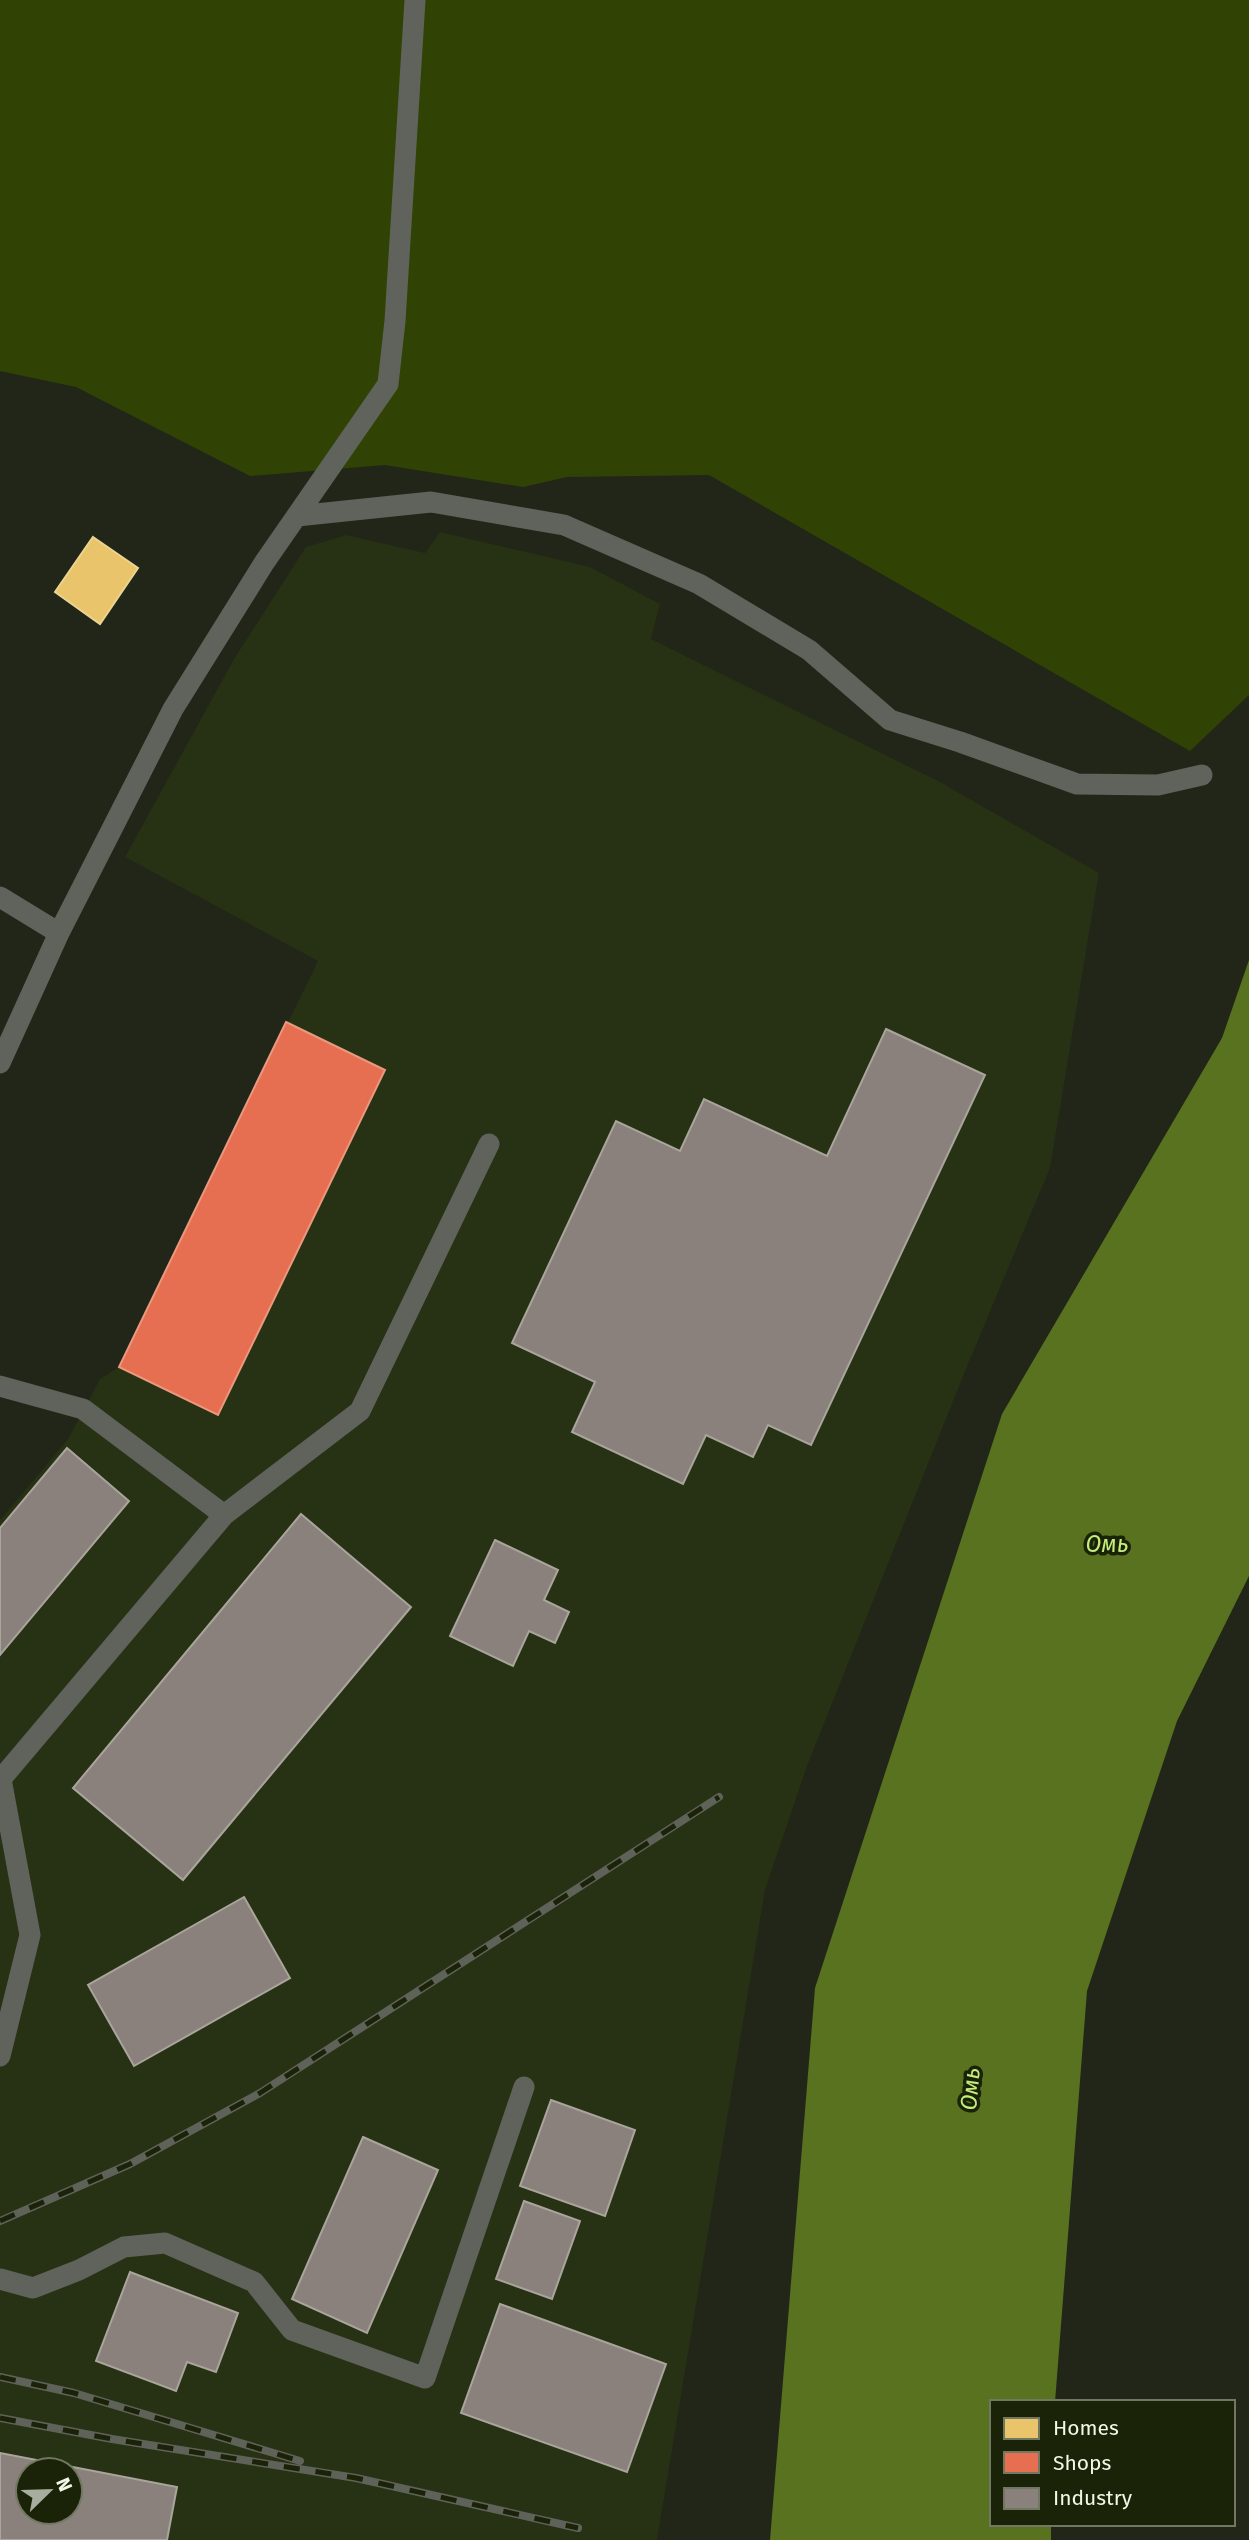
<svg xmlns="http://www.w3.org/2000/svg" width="1249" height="2540" font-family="'Fira Sans',sans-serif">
	<rect width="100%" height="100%" fill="#212618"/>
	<path fill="#273113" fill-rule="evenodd" d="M 440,532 L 590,567 L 660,604 L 651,639 L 940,782 L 1099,873 L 1050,1168 L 966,1369 L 807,1766 L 765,1890 L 657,2540 L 0,2540 L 0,1520 L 68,1439 L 100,1379 L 119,1367 L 318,961 L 125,857 L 234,659 L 306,547 L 346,535 L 425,553 ZM 28,2470 L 70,2470 L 70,2512 L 28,2512 Z"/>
	<path fill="#314304" d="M 0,0 L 1249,0 L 1249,695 L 1190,751 L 709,475 L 567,477 L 523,487 L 385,465 L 250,476 L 76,387 L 0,371 Z"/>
	<path fill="#587220" d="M 1249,960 L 1249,1576 L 1177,1721 L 1087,1991 L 1055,2402 L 992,2402 L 992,2524 L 1051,2524 L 1051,2540 L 770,2540 L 815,1988 L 1002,1414 L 1222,1038 Z"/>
	<path fill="#e9c46a" stroke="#ebd490" stroke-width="2" d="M 93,537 L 138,568 L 100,624 L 55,592 Z"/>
	<path fill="#e76f51" stroke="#ea987e" stroke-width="2" d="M 286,1022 L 385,1070 L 218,1415 L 119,1367 Z"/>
	<path fill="#8a817c" stroke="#a9a59c" stroke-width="2" fill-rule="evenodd" d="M 886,1029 L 985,1075 L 811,1445 L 768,1425 L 753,1457 L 706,1435 L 683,1484 L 572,1432 L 595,1382 L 512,1343 L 616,1121 L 680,1151 L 704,1099 L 827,1156 Z
		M 67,1448 L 129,1501 L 0,1655 L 0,1528 Z
		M 301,1514 L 411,1607 L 183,1880 L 73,1788 Z
		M 495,1540 L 558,1570 L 544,1600 L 569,1612 L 555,1643 L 529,1631 L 513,1666 L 450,1636 Z
		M 244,1897 L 290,1978 L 134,2066 L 88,1985 Z
		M 551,2100 L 635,2130 L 605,2216 L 520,2186 Z
		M 363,2137 L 438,2170 L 367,2333 L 292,2299 Z
		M 524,2201 L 580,2221 L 552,2299 L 496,2279 Z
		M 130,2272 L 238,2313 L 216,2372 L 187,2362 L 176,2391 L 96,2361 Z
		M 500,2304 L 666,2364 L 627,2472 L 461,2413 Z
		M 0,2453 L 177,2487 L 167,2540 L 0,2540 ZM 28,2470 L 70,2470 L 70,2512 L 28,2512 Z"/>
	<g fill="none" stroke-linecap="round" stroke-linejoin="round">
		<path stroke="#60625c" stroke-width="21" d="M 297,516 L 431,502 L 564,525 L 699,584 L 809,650 L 890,720 L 960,742 L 1077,784 L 1158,785 L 1202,775
			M 0,897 L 59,933 L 0,1063
			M 59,933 L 173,709 L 264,563 L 388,384 L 395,321 L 415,0
			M 0,1386 L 83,1409 L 224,1515 L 1,1779 L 30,1935 L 0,2056
			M 224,1515 L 360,1411 L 489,1144
			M 0,2279 L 33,2288 L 79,2270 L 124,2247 L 165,2243 L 254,2282 L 292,2330 L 425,2378 L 524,2087"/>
		<defs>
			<path id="rail" d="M 0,2221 L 130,2164 L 260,2093 L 719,1797
				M 0,2377 L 74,2393 L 300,2461
				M 0,2418 L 112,2439 L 356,2478 L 578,2528"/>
		</defs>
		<use href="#rail" stroke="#5f6259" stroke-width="8"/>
		<use href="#rail" stroke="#1a2208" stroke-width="5" stroke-dasharray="16" stroke-linecap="butt"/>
	</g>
	<g text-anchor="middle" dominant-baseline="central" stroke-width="7" stroke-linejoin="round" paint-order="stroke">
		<g font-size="23" font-style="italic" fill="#c5ed7c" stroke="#1a2208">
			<text x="1107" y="1544">Омь</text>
			<text transform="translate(970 2089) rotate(-85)">Омь</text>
		</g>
	</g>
	<rect x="990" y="2400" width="245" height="126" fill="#1a2208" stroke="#707861" stroke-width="2"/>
	<rect x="1004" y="2418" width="35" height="21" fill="#e9c46a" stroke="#707861" stroke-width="2"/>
	<text x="1053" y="2435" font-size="21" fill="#f1f8e7">Homes</text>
	<rect x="1004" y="2452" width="35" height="21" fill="#e76f51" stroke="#707861" stroke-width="2"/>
	<text x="1053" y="2470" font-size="21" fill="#f1f8e7">Shops</text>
	<rect x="1004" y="2488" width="35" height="21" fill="#8a817c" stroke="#707861" stroke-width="2"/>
	<text x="1053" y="2505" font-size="21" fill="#f1f8e7">Industry</text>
	<g transform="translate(49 2491) rotate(67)"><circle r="33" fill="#1a2208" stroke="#707861" stroke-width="2"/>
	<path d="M0-5L12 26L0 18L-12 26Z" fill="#a8ae9f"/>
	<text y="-10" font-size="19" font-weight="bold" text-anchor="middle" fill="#f1f8e7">N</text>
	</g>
</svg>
